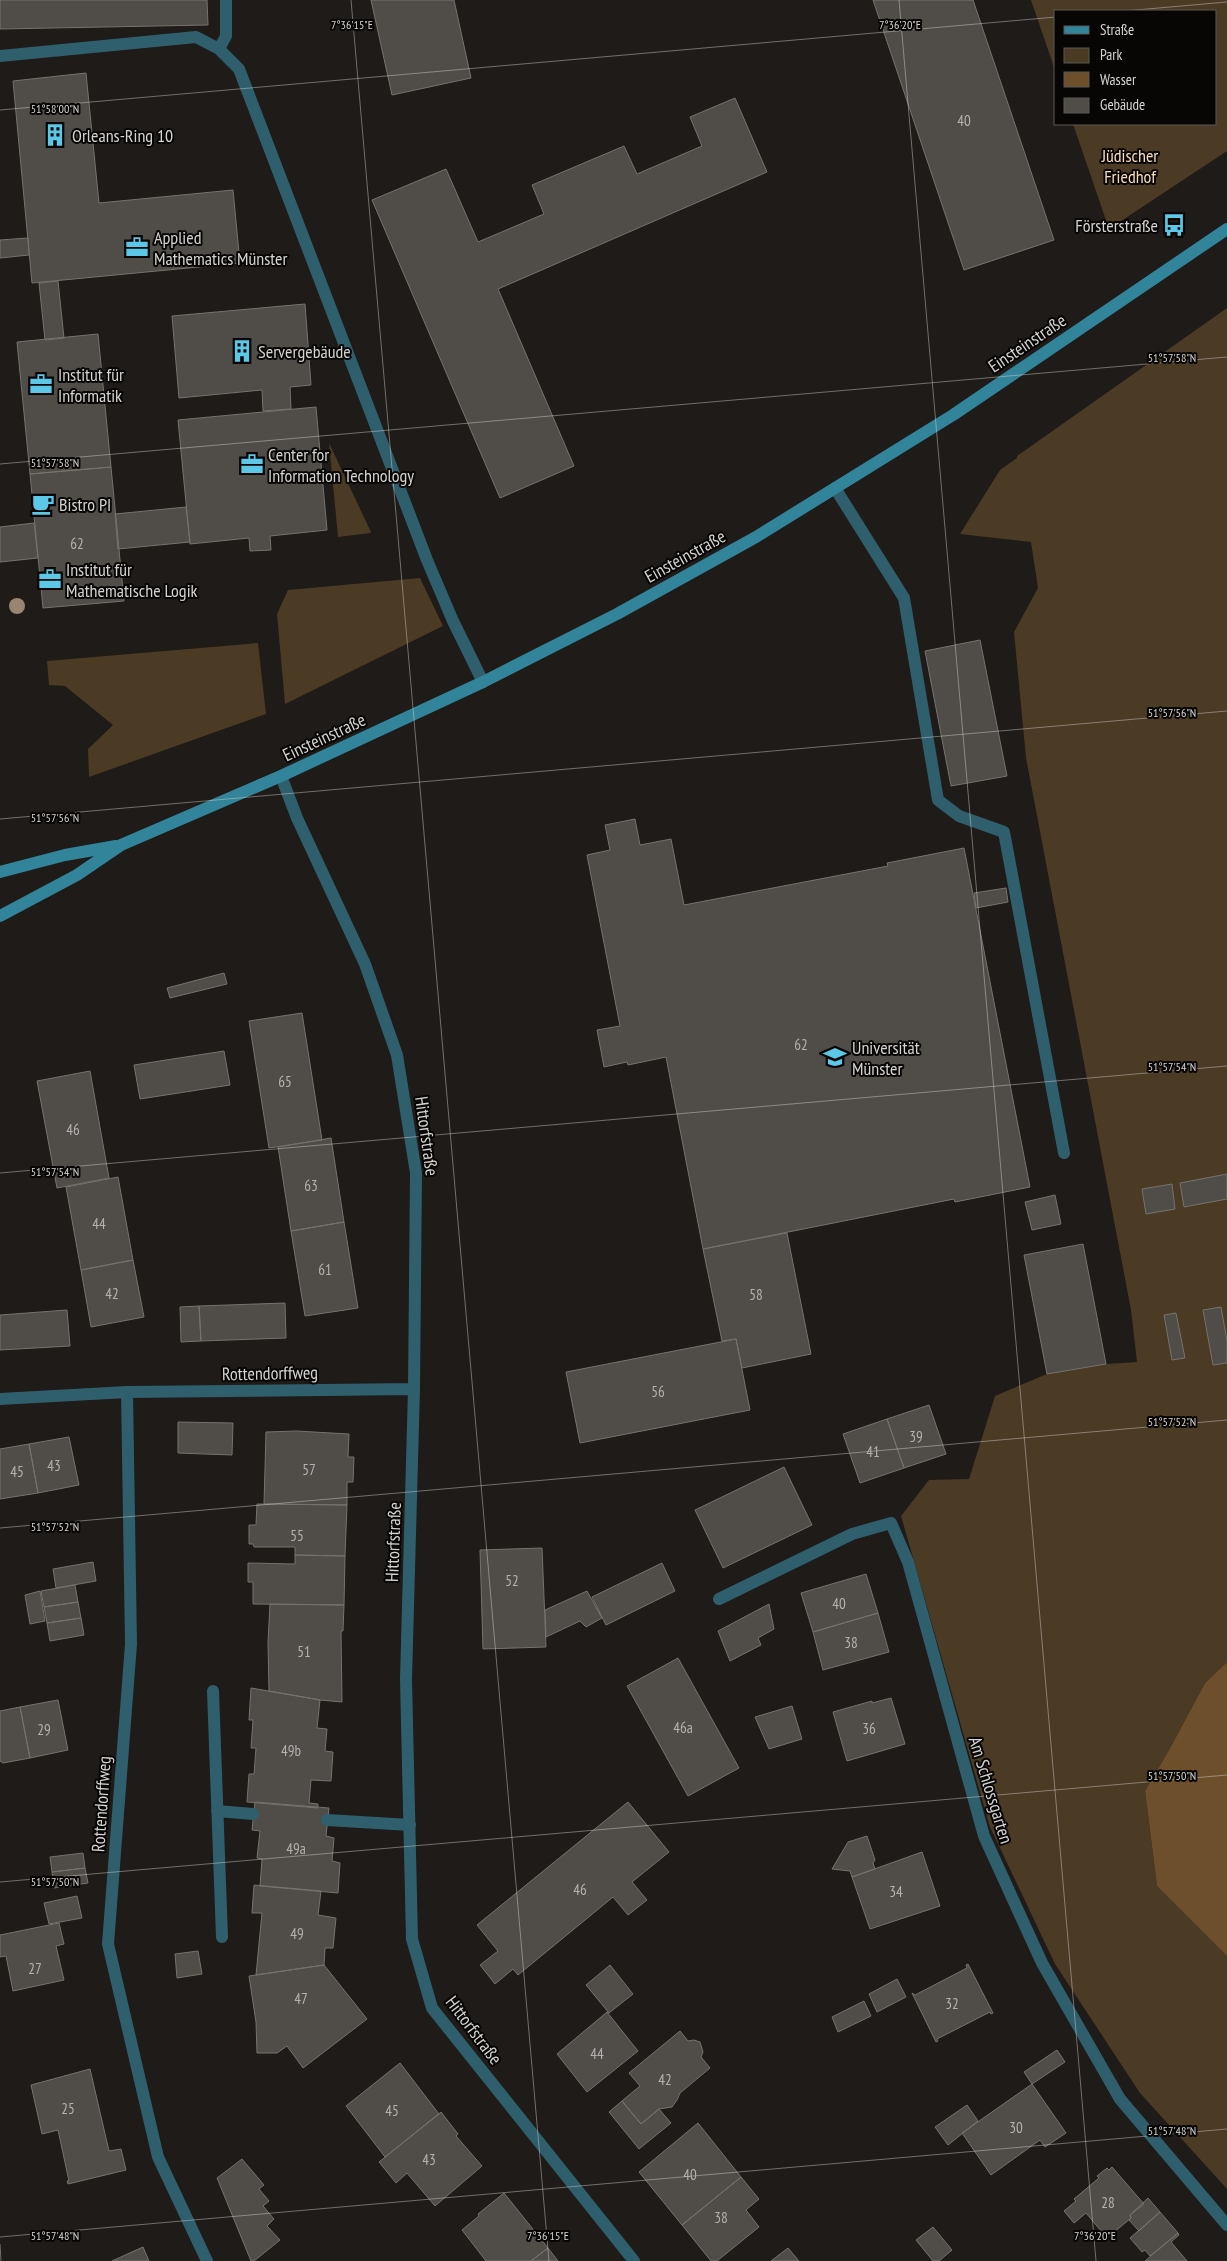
<svg xmlns="http://www.w3.org/2000/svg" width="1227" height="2261" font-family="'PT Sans Narrow',sans-serif">
	<rect width="100%" height="100%" fill="#1e1b18"/>
	<path fill="#4b3a24" d="M 1031,0 L 1227,0 L 1227,151 L 1109,229 L 1073,124 L 1216,124 L 1216,11 L 1056,11 L 1056,73 Z
		M 1227,308 L 1227,1662 L 1205,1683 L 1169,1750 L 1145,1791 L 1157,1886 L 1227,1956 L 1227,2189 L 1140,2093 L 1055,1964 L 990,1827 L 901,1516 L 929,1480 L 969,1479 L 995,1396 L 1047,1374 L 1106,1364 L 1137,1362 L 1131,1310 L 1026,758 L 1014,632 L 1038,588 L 1031,542 L 960,534 L 1000,470 L 1017,458 L 1017,456 Z
		M 329,443 L 371,532 L 371,533 L 338,537 Z
		M 420,578 L 443,626 L 285,704 L 277,614 L 288,590 Z
		M 258,643 L 266,714 L 89,777 L 88,749 L 113,725 L 65,686 L 49,685 L 47,661 Z"/>
	<path fill="#6d502b" d="M 1227,1662 L 1227,1956 L 1157,1886 L 1145,1791 L 1169,1750 L 1205,1683 Z"/>
	<path fill="#504d49" stroke="#76736e" d="M 0,0 L 207,0 L 208,25 L 0,29 Z
		M 371,0 L 454,0 L 471,78 L 392,95 Z
		M 873,0 L 973,0 L 1054,240 L 964,270 Z
		M 86,73 L 99,203 L 233,190 L 240,263 L 32,283 L 13,81 Z
		M 735,98 L 767,172 L 498,289 L 574,466 L 500,498 L 372,200 L 446,169 L 478,242 L 544,214 L 532,185 L 624,146 L 637,174 L 702,146 L 690,117 Z
		M 28,238 L 29,255 L 0,258 L 0,240 Z
		M 58,281 L 64,338 L 45,340 L 39,283 Z
		M 305,304 L 311,385 L 290,387 L 291,409 L 263,411 L 262,390 L 179,398 L 172,316 Z
		M 98,334 L 111,467 L 30,474 L 17,342 Z
		M 316,407 L 327,530 L 270,536 L 271,550 L 250,551 L 249,538 L 190,544 L 178,420 Z
		M 111,467 L 124,601 L 43,608 L 30,474 Z
		M 186,507 L 190,542 L 118,549 L 115,514 Z
		M 34,523 L 38,558 L 0,562 L 0,527 Z
		M 980,640 L 1007,776 L 951,786 L 925,651 Z
		M 635,819 L 640,845 L 671,839 L 684,905 L 888,866 L 887,863 L 964,848 L 1030,1187 L 955,1202 L 954,1199 L 703,1249 L 666,1057 L 628,1065 L 627,1062 L 604,1067 L 597,1030 L 620,1026 L 587,855 L 610,850 L 605,825 Z
		M 1006,888 L 1008,902 L 976,908 L 974,893 Z
		M 224,973 L 227,984 L 170,998 L 167,988 Z
		M 302,1013 L 322,1140 L 269,1148 L 249,1021 Z
		M 224,1051 L 230,1085 L 140,1099 L 134,1065 Z
		M 90,1071 L 109,1178 L 57,1188 L 37,1081 Z
		M 331,1138 L 344,1222 L 291,1231 L 278,1147 Z
		M 1227,1174 L 1227,1199 L 1184,1207 L 1180,1183 Z
		M 118,1177 L 133,1260 L 81,1270 L 66,1187 Z
		M 1172,1184 L 1175,1209 L 1146,1214 L 1142,1189 Z
		M 1055,1195 L 1061,1224 L 1032,1230 L 1025,1202 Z
		M 344,1222 L 358,1308 L 305,1316 L 291,1231 Z
		M 787,1233 L 811,1354 L 742,1368 L 736,1339 L 722,1341 L 703,1249 Z
		M 1083,1244 L 1106,1364 L 1047,1374 L 1024,1255 Z
		M 133,1260 L 144,1317 L 91,1327 L 81,1270 Z
		M 285,1303 L 286,1338 L 201,1341 L 199,1306 Z
		M 199,1306 L 201,1341 L 181,1342 L 180,1307 Z
		M 1221,1307 L 1227,1341 L 1227,1363 L 1213,1365 L 1203,1310 Z
		M 67,1310 L 70,1346 L 0,1350 L 0,1315 Z
		M 1176,1313 L 1185,1358 L 1172,1360 L 1164,1315 Z
		M 736,1339 L 750,1410 L 580,1443 L 566,1372 Z
		M 929,1405 L 946,1454 L 904,1468 L 887,1419 Z
		M 887,1419 L 904,1468 L 860,1483 L 843,1434 Z
		M 178,1422 L 233,1423 L 232,1455 L 178,1453 Z
		M 296,1431 L 349,1434 L 348,1457 L 354,1457 L 353,1482 L 347,1482 L 347,1505 L 264,1504 L 266,1432 Z
		M 69,1437 L 79,1485 L 38,1493 L 29,1444 Z
		M 29,1444 L 38,1493 L 0,1499 L 0,1449 Z
		M 784,1467 L 812,1525 L 723,1568 L 695,1510 Z
		M 257,1504 L 347,1505 L 345,1556 L 295,1555 L 295,1547 L 254,1547 L 253,1544 L 249,1544 L 249,1525 L 256,1525 Z
		M 542,1548 L 546,1647 L 483,1649 L 480,1550 Z
		M 295,1555 L 345,1556 L 344,1605 L 253,1604 L 253,1582 L 248,1582 L 248,1563 L 295,1564 Z
		M 93,1562 L 96,1581 L 56,1588 L 53,1569 Z
		M 662,1563 L 675,1591 L 606,1625 L 592,1597 Z
		M 866,1574 L 878,1613 L 813,1632 L 801,1593 Z
		M 75,1585 L 78,1602 L 44,1607 L 41,1591 Z
		M 40,1591 L 45,1621 L 30,1624 L 25,1595 Z
		M 587,1591 L 602,1618 L 586,1627 L 580,1621 L 546,1637 L 545,1610 Z
		M 78,1602 L 81,1618 L 47,1623 L 44,1607 Z
		M 270,1604 L 344,1605 L 343,1631 L 341,1631 L 342,1702 L 320,1700 L 269,1691 L 268,1642 Z
		M 769,1604 L 774,1629 L 758,1638 L 761,1645 L 730,1661 L 718,1631 Z
		M 878,1613 L 889,1652 L 823,1670 L 813,1632 Z
		M 81,1618 L 84,1635 L 50,1641 L 47,1623 Z
		M 678,1658 L 739,1768 L 688,1796 L 627,1686 Z
		M 251,1688 L 320,1700 L 317,1728 L 327,1729 L 325,1751 L 333,1752 L 331,1781 L 311,1780 L 309,1803 L 318,1804 L 318,1808 L 247,1802 L 249,1774 L 254,1774 L 256,1748 L 251,1748 L 253,1720 L 249,1720 Z
		M 891,1698 L 905,1744 L 847,1761 L 833,1712 L 872,1701 L 872,1703 Z
		M 58,1700 L 68,1750 L 30,1758 L 20,1707 Z
		M 792,1706 L 802,1739 L 769,1749 L 755,1717 Z
		M 20,1707 L 30,1758 L 3,1763 L 0,1761 L 0,1711 Z
		M 255,1802 L 329,1808 L 326,1836 L 334,1838 L 332,1861 L 340,1863 L 338,1893 L 260,1886 L 262,1859 L 257,1858 L 260,1831 L 252,1830 Z
		M 628,1802 L 669,1852 L 632,1882 L 647,1900 L 628,1915 L 613,1897 L 518,1975 L 513,1969 L 495,1984 L 480,1965 L 498,1951 L 477,1925 Z
		M 867,1836 L 875,1860 L 873,1863 L 875,1869 L 852,1877 L 850,1871 L 832,1869 L 848,1842 Z
		M 922,1852 L 940,1906 L 870,1929 L 852,1877 Z
		M 83,1853 L 85,1868 L 52,1872 L 50,1857 Z
		M 85,1868 L 88,1883 L 54,1888 L 52,1872 Z
		M 254,1885 L 321,1891 L 318,1915 L 336,1918 L 333,1948 L 325,1948 L 324,1965 L 256,1975 L 262,1913 L 252,1913 Z
		M 77,1896 L 82,1918 L 49,1924 L 44,1903 Z
		M 59,1923 L 64,1944 L 56,1946 L 64,1980 L 13,1991 L 6,1956 L 0,1957 L 0,1935 Z
		M 198,1951 L 202,1974 L 177,1978 L 175,1954 Z
		M 968,1964 L 993,2013 L 991,2014 L 990,2012 L 937,2039 L 938,2041 L 936,2042 L 912,1993 L 915,1995 L 967,1968 L 966,1965 Z
		M 324,1965 L 367,2019 L 303,2068 L 287,2046 L 277,2053 L 257,2053 L 256,2022 L 249,1976 Z
		M 610,1965 L 633,1994 L 609,2013 L 586,1985 Z
		M 897,1979 L 906,1997 L 877,2012 L 869,1994 Z
		M 864,2001 L 871,2016 L 838,2032 L 832,2017 Z
		M 607,2012 L 638,2051 L 587,2092 L 557,2054 Z
		M 680,2031 L 688,2041 L 694,2040 L 700,2042 L 703,2052 L 701,2057 L 710,2068 L 680,2093 L 677,2100 L 672,2107 L 659,2109 L 641,2124 L 622,2101 L 640,2086 L 629,2073 Z
		M 1057,2050 L 1065,2062 L 1032,2084 L 1024,2072 Z
		M 400,2063 L 439,2114 L 385,2157 L 346,2106 Z
		M 90,2069 L 109,2151 L 121,2149 L 126,2170 L 68,2184 L 67,2181 L 69,2181 L 58,2130 L 42,2134 L 31,2085 Z
		M 1032,2084 L 1066,2133 L 1045,2147 L 1040,2140 L 991,2175 L 962,2133 Z
		M 622,2101 L 641,2124 L 659,2109 L 671,2123 L 639,2149 L 609,2112 Z
		M 967,2105 L 978,2121 L 948,2145 L 935,2127 Z
		M 441,2112 L 458,2134 L 456,2136 L 482,2166 L 435,2206 L 407,2173 L 396,2183 L 379,2162 Z
		M 698,2123 L 741,2177 L 682,2225 L 639,2172 Z
		M 242,2159 L 264,2185 L 259,2189 L 269,2201 L 263,2206 L 274,2219 L 267,2226 L 280,2240 L 254,2261 L 251,2261 L 217,2178 Z
		M 1112,2167 L 1144,2204 L 1130,2215 L 1131,2218 L 1107,2238 L 1086,2213 L 1074,2223 L 1064,2211 L 1076,2201 L 1074,2199 L 1099,2178 L 1097,2176 L 1107,2168 L 1109,2170 Z
		M 741,2177 L 759,2199 L 746,2210 L 759,2227 L 717,2261 L 711,2261 L 682,2225 Z
		M 504,2193 L 548,2248 L 531,2261 L 486,2261 L 462,2230 L 479,2216 L 478,2214 Z
		M 1148,2198 L 1160,2212 L 1139,2231 L 1129,2220 L 1131,2218 L 1130,2215 Z
		M 1160,2212 L 1178,2233 L 1150,2256 L 1145,2250 L 1142,2252 L 1130,2238 Z
		M 933,2227 L 952,2250 L 939,2261 L 933,2261 L 916,2240 Z
		M 1178,2233 L 1179,2235 L 1171,2242 L 1187,2261 L 1145,2261 Z
		M 143,2247 L 149,2261 L 112,2261 Z
		M 548,2248 L 558,2261 L 531,2261 Z
		M 788,2248 L 799,2261 L 771,2261 Z"/>
	<g fill="none" stroke-linecap="round" stroke-linejoin="round">
		<path stroke="#2f5e6d" stroke-width="12" d="M 219,49 L 226,36 L 226,0
			M 0,56 L 196,37 L 219,49 L 239,69 L 427,560 L 453,621 L 483,682
			M 835,488 L 904,598 L 938,800 L 959,816 L 1004,832 L 1064,1153
			M 213,1691 L 222,1937
			M 217,1811 L 253,1814
			M 327,1820 L 410,1825"/>
		<path stroke="#2f5e6d" stroke-width="12" d="M 281,776 L 297,818 L 365,964 L 397,1055 L 416,1173 L 414,1389 L 406,1679 L 412,1939 L 432,2008 L 634,2261
			M 127,1392 L 131,1644 L 108,1944 L 158,2157 L 207,2261
			M 0,1399 L 127,1392 L 414,1389
			M 719,1599 L 852,1534 L 891,1523 L 908,1562 L 984,1836 L 1042,1963 L 1120,2099 L 1227,2225"/>
		<path stroke="#32849b" stroke-width="12" d="M 0,872 L 65,855 L 116,846
			M 0,916 L 77,875 L 121,845 L 281,776 L 483,682 L 617,614 L 756,537 L 953,415 L 1227,229"/>
	</g>
	<circle fill="#988671" cx="17" cy="606" r="8"/>
	<path fill="none" stroke="#d6d4d2" stroke-width="1" stroke-opacity="0.45" d="M 351,0 L 549,2261M 899,0 L 1096,2261M 1124,11 L 1227,2M 0,110 L 1056,17M 0,464 L 1227,357M 0,819 L 1227,711M 0,1173 L 1227,1066M 0,1528 L 1227,1420M 0,1882 L 1227,1775M 0,2237 L 1227,2129M 0,2244 L 1,2261"/>
	<defs>
		<symbol id="building-bare" viewBox="-9 -9 18 18"><path d="M-4-6H4V6H1V3H-1V6H-4ZM-2.5-4.3h1.7v1.8h-1.7ZM.8-4.3h1.7v1.8H.8ZM-2.5-1h1.7V.8h-1.7ZM.8-1h1.7V.8H.8Z" fill="#5cc7e7" stroke="#070605" stroke-width="2.5" paint-order="stroke"/></symbol>
		<symbol id="bus-bare" viewBox="-9 -9 18 18"><path d="M-5-6H5V4H4V6H2V4H-2V6H-4V4H-5ZM-3.5-4V0h7V-4ZM-3.5 1.2v1.5H-2V1.2ZM2 1.2v1.5H3.5V1.2Z" fill="#5cc7e7" stroke="#070605" stroke-width="2.5" paint-order="stroke"/></symbol>
		<symbol id="office-bare" viewBox="-9 -9 18 18"><path d="M-6-3h4V-5.5h4V-3h4V5H-6ZM-1-4.5V-3h2v-1.5ZM-6 0V1H6V0Z" fill="#5cc7e7" stroke="#070605" stroke-width="2.5" paint-order="stroke"/></symbol>
		<symbol id="cafe-bare" viewBox="-9 -9 18 18"><path d="M-5.5-4.5H6V0H3Q3 3.5 0 3.5H-2.5Q-5.5 3.5-5.5 0ZM3-3.2v2h1.7v-2ZM-6 4.5H4V6H-6Z" fill="#5cc7e7" stroke="#070605" stroke-width="2.5" paint-order="stroke"/></symbol>
		<symbol id="university-bare" viewBox="-9 -9 18 18"><path d="M0-5L7-2L0 1L-7-2ZM-4 1L0 2.5L4 1V4Q0 6-4 4Z" fill="#5cc7e7" stroke="#070605" stroke-width="2.5" paint-order="stroke"/></symbol>
	</defs>
	<g fill-rule="evenodd">
		<use href="#building-bare" x="39" y="119" width="32" height="32"/>
		<use href="#bus-bare" x="1158" y="209" width="32" height="32"/>
		<use href="#office-bare" x="121" y="231" width="32" height="32"/>
		<use href="#building-bare" x="226" y="335" width="32" height="32"/>
		<use href="#office-bare" x="25" y="368" width="32" height="32"/>
		<use href="#office-bare" x="236" y="448" width="32" height="32"/>
		<use href="#cafe-bare" x="27" y="488" width="32" height="32"/>
		<use href="#office-bare" x="34" y="563" width="32" height="32"/>
		<use href="#university-bare" x="819" y="1041" width="32" height="32"/>
	</g>
	<g text-anchor="middle" dominant-baseline="central" stroke-width="4" stroke-linejoin="round" paint-order="stroke">
		<g font-size="15" fill="#b4b2b0">
			<text x="964" y="120">40</text>
			<text x="77" y="543">62</text>
			<text x="801" y="1044">62</text>
			<text x="285" y="1081">65</text>
			<text x="73" y="1129">46</text>
			<text x="311" y="1185">63</text>
			<text x="99" y="1223">44</text>
			<text x="325" y="1269">61</text>
			<text x="112" y="1293">42</text>
			<text x="756" y="1294">58</text>
			<text x="658" y="1391">56</text>
			<text x="916" y="1436">39</text>
			<text x="873" y="1451">41</text>
			<text x="54" y="1465">43</text>
			<text x="309" y="1469">57</text>
			<text x="17" y="1471">45</text>
			<text x="297" y="1535">55</text>
			<text x="512" y="1580">52</text>
			<text x="839" y="1603">40</text>
			<text x="851" y="1642">38</text>
			<text x="304" y="1651">51</text>
			<text x="683" y="1727">46a</text>
			<text x="869" y="1728">36</text>
			<text x="44" y="1729">29</text>
			<text x="291" y="1750">49b</text>
			<text x="296" y="1848">49a</text>
			<text x="580" y="1889">46</text>
			<text x="896" y="1891">34</text>
			<text x="297" y="1933">49</text>
			<text x="35" y="1968">27</text>
			<text x="301" y="1998">47</text>
			<text x="952" y="2003">32</text>
			<text x="597" y="2053">44</text>
			<text x="665" y="2079">42</text>
			<text x="68" y="2108">25</text>
			<text x="392" y="2110">45</text>
			<text x="1016" y="2127">30</text>
			<text x="429" y="2159">43</text>
			<text x="690" y="2174">40</text>
			<text x="1108" y="2202">28</text>
			<text x="721" y="2217">38</text>
		</g>
		<g font-size="18" fill="#d6d4d2" stroke="#070605" text-anchor="start">
			<text x="72" y="135">Orleans-Ring 10</text>
			<text x="1158" y="225" text-anchor="end">Försterstraße</text>
			<text x="154" y="237">Applied<tspan x="154" dy="21">Mathematics Münster</tspan></text>
			<text x="258" y="351">Servergebäude</text>
			<text x="58" y="374">Institut für<tspan x="58" dy="21">Informatik</tspan></text>
			<text x="268" y="454">Center for<tspan x="268" dy="21">Information Technology</tspan></text>
			<text x="59" y="504">Bistro PI</text>
			<text x="66" y="569">Institut für<tspan x="66" dy="21">Mathematische Logik</tspan></text>
			<text x="852" y="1047">Universität<tspan x="852" dy="21">Münster</tspan></text>
		</g>
		<g font-size="18" fill="#fbddba" stroke="#070605">
			<text x="1130" y="155">Jüdischer<tspan x="1130" dy="21">Friedhof</tspan></text>
		</g>
		<g font-size="18" fill="#d6d4d2" stroke="#070605">
			<text transform="translate(1027 343) rotate(-34)">Einsteinstraße</text>
			<text transform="translate(685 556) rotate(-29)">Einsteinstraße</text>
			<text transform="translate(324 737) rotate(-25)">Einsteinstraße</text>
			<text transform="translate(427 1136) rotate(82)">Hittorfstraße</text>
			<text transform="translate(270 1373) rotate(-1)">Rottendorffweg</text>
			<text transform="translate(393 1542) rotate(-88)">Hittorfstraße</text>
			<text transform="translate(991 1790) rotate(73)">Am Schlossgarten</text>
			<text transform="translate(101 1804) rotate(-86)">Rottendorffweg</text>
			<text transform="translate(474 2030) rotate(53)">Hittorfstraße</text>
		</g>
	</g>
	<g font-size="12" text-anchor="middle" fill="#d6d4d2" stroke="#070605" stroke-width="4" stroke-linejoin="round" paint-order="stroke">
		<text x="352" y="29">7°36'15"E</text>
		<text x="900" y="29">7°36'20"E</text>
		<text x="55" y="113">51°58'00"N</text>
		<text x="1172" y="362">51°57'58"N</text>
		<text x="55" y="467">51°57'58"N</text>
		<text x="1172" y="717">51°57'56"N</text>
		<text x="55" y="822">51°57'56"N</text>
		<text x="1172" y="1071">51°57'54"N</text>
		<text x="55" y="1176">51°57'54"N</text>
		<text x="1172" y="1426">51°57'52"N</text>
		<text x="55" y="1531">51°57'52"N</text>
		<text x="1172" y="1780">51°57'50"N</text>
		<text x="55" y="1886">51°57'50"N</text>
		<text x="1172" y="2135">51°57'48"N</text>
		<text x="55" y="2240">51°57'48"N</text>
		<text x="548" y="2240">7°36'15"E</text>
		<text x="1095" y="2240">7°36'20"E</text>
	</g>
	<rect x="1054" y="10" width="162" height="115" fill="#070605" stroke="#5a5857"/>
	<rect x="1064" y="26" width="25" height="8" fill="#32849b" stroke="#5a5857"/>
	<text x="1100" y="35" font-size="15" fill="#d6d4d2">Straße</text>
	<rect x="1064" y="48" width="25" height="15" fill="#4b3a24" stroke="#5a5857"/>
	<text x="1100" y="60" font-size="15" fill="#d6d4d2">Park</text>
	<rect x="1064" y="72" width="25" height="15" fill="#6d502b" stroke="#5a5857"/>
	<text x="1100" y="85" font-size="15" fill="#d6d4d2">Wasser</text>
	<rect x="1064" y="98" width="25" height="15" fill="#504d49" stroke="#5a5857"/>
	<text x="1100" y="110" font-size="15" fill="#d6d4d2">Gebäude</text>
</svg>
